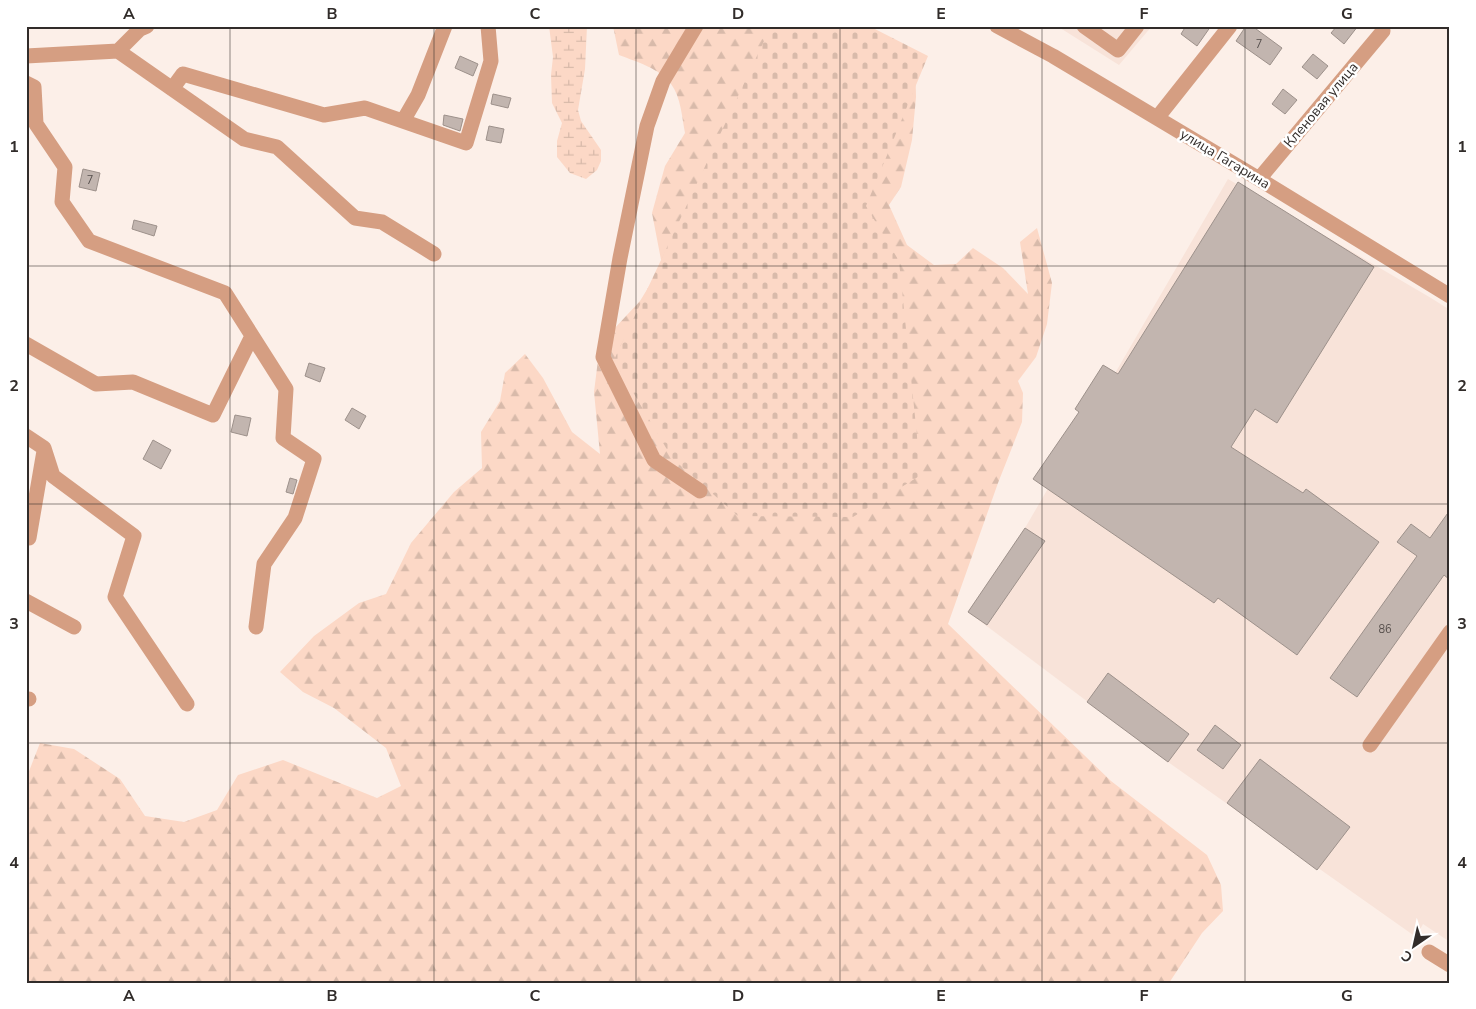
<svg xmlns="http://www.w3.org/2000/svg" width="1476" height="1009" font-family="'Nunito Sans',sans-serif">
	<defs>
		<pattern id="forest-firs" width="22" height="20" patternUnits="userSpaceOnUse" patternTransform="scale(1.25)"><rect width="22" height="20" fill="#fcd8c6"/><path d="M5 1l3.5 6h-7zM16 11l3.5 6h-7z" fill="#d8baaa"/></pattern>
		<pattern id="wetland-marsh" width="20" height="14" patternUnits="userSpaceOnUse" patternTransform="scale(1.25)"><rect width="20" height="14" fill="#fcd8c6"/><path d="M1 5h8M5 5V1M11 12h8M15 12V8" fill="none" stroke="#d8baaa"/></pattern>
		<pattern id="cemetery-stones" width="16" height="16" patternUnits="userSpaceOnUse" patternTransform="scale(1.25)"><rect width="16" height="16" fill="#fcd8c6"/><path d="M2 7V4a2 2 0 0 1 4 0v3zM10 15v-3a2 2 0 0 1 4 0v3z" fill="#d8baaa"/></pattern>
	</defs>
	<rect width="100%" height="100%" fill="#fcefe8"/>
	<path fill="#f8e3d9" d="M 1057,26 L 1152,26 L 1119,65 Z
		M 1228,179 L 1431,298 L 1450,310 L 1450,942 L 1423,924 L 1416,937 L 1168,762 L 968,612 L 1025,528 Z"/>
	<path fill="url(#forest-firs)" d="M 613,26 L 865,26 L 915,55 L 916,97 L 912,140 L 901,187 L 889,205 L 907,245 L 934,265 L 956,264 L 973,248 L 1003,268 L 1028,294 L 1020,242 L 1037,228 L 1052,283 L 1047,324 L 1036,357 L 1018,381 L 1023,393 L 1022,422 L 998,483 L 948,624 L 1111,781 L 1207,855 L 1221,885 L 1223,911 L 1202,933 L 1169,983 L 26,983 L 26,779 L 40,743 L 74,749 L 120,779 L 145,816 L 184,822 L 217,810 L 238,775 L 283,760 L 377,798 L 401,786 L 386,748 L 334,708 L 303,692 L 280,672 L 314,636 L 359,603 L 386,594 L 411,543 L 454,492 L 482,468 L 481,432 L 500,401 L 505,373 L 525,354 L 543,378 L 572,432 L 600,454 L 594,392 L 600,344 L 640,301 L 662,265 L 652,213 L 665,166 L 685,133 C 682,118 681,97 671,84 C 659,68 637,62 619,55 Z"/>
	<path fill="url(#wetland-marsh)" d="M 549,26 L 587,26 L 585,69 L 578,110 L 581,121 L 601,150 L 601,161 L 597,170 L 586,179 L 570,173 L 557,157 L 557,141 L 562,123 L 552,103 L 551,75 L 553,57 Z"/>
	<path fill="url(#cemetery-stones)" d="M 771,26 L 869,26 L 928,56 L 866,206 L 899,261 L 921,475 L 853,517 L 738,516 L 672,458 L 614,360 Z"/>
	<path fill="#c2b5af" stroke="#9d918b" d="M 1186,26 L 1211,26 L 1197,46 L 1181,34 Z
		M 1246,26 L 1252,26 L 1282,48 L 1270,65 L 1236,41 Z
		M 1337,26 L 1358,26 L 1344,44 L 1331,33 Z
		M 1313,54 L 1328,66 L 1317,79 L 1302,67 Z
		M 460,56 L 478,64 L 473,76 L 455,68 Z
		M 1283,89 L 1297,100 L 1285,114 L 1272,104 Z
		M 493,94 L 511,98 L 508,108 L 491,104 Z
		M 444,115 L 463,119 L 460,131 L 443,125 Z
		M 489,126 L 504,129 L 501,143 L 486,140 Z
		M 83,169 L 100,173 L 96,191 L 79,187 Z
		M 1238,182 L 1374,267 L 1277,423 L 1255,409 L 1231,447 L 1303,493 L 1306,489 L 1379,542 L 1297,655 L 1218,598 L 1214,603 L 1033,479 L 1079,412 L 1075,409 L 1103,365 L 1118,374 Z
		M 134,220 L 157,226 L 154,236 L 132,229 Z
		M 309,363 L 325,368 L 320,382 L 305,376 Z
		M 352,408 L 366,416 L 359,429 L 345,420 Z
		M 235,415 L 251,418 L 247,436 L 231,432 Z
		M 153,440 L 171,450 L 161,469 L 143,459 Z
		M 290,478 L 297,480 L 293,494 L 286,492 Z
		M 1450,510 L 1450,580 L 1444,575 L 1357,697 L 1330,678 L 1417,556 L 1397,542 L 1411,524 L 1430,538 Z
		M 1025,528 L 1045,541 L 987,625 L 968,612 Z
		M 1108,673 L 1189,734 L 1168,762 L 1087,702 Z
		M 1215,725 L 1241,745 L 1223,769 L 1197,750 Z
		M 1260,759 L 1350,827 L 1317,870 L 1227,803 Z"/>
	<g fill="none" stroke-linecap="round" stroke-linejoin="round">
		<path stroke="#d59e82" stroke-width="15" d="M 696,26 L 663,81 L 647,126 L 620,258 L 603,357 L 654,460 L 700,491
			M 997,26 L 1053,56 L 1259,179 L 1450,296
			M 1084,26 L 1118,50 L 1137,26
			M 118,51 L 140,29 L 147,26
			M 26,56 L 118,51 L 244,139 L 277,147 L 355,218 L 382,222 L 434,254
			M 26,83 L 34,87 L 36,124 L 65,167 L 62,202 L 89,241 L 225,293 L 286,389 L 283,438 L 314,459 L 295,518 L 264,564 L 256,627
			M 172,89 L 183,74 L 324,115 L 365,108 L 466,143 L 491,61 L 488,26
			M 1157,118 L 1230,26
			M 403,121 L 418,95 L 445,26
			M 1259,179 L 1383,31
			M 26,344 L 96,384 L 133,382 L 213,415 L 252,336
			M 26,436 L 44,448 L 53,476 L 134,536 L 115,597 L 187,704
			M 29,538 L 44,451
			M 26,601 L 74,627
			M 26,699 L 29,699
			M 1370,745 L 1450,632
			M 1429,952 L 1450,965"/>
	</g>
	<path fill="none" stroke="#312c2a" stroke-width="1" stroke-opacity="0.55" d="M 230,26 L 230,983M 434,26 L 434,983M 636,26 L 636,983M 840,26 L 840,983M 1042,26 L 1042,983M 1245,26 L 1245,983M 26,266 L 1450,266M 26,504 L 1450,504M 26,743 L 1450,743"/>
	<g text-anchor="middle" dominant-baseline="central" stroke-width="5" stroke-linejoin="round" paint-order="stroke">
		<g font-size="11" fill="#554e4b">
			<text x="1259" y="44">7</text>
			<text x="90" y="180">7</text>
			<text x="1385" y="629">86</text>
		</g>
		<g font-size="14" fill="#312c2a" stroke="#fff">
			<text transform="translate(1321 105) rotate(-50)">Кленовая улица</text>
			<text transform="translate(1225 159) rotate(31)">улица Гагарина</text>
		</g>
	</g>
	<rect width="1476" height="1009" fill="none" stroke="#ffffff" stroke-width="55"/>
	<g transform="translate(1414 946) rotate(214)" stroke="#ffffff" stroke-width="4" paint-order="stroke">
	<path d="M0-4L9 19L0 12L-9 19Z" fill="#312c2a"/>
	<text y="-8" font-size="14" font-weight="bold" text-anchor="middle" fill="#312c2a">С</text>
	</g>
	<rect x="28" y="28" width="1420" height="954" fill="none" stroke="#312c2a" stroke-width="2"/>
	<g font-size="16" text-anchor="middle" font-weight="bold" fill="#312c2a">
		<text x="129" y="19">A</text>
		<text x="332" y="19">B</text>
		<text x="535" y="19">C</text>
		<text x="738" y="19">D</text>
		<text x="941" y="19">E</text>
		<text x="1144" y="19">F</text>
		<text x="1347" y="19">G</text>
		<text x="14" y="152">1</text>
		<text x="1462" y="152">1</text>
		<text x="14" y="391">2</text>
		<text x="1462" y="391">2</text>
		<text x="14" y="629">3</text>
		<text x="1462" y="629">3</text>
		<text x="14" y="868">4</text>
		<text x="1462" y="868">4</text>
		<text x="129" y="1001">A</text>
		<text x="332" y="1001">B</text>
		<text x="535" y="1001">C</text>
		<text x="738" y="1001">D</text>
		<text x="941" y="1001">E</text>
		<text x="1144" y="1001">F</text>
		<text x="1347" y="1001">G</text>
	</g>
</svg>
